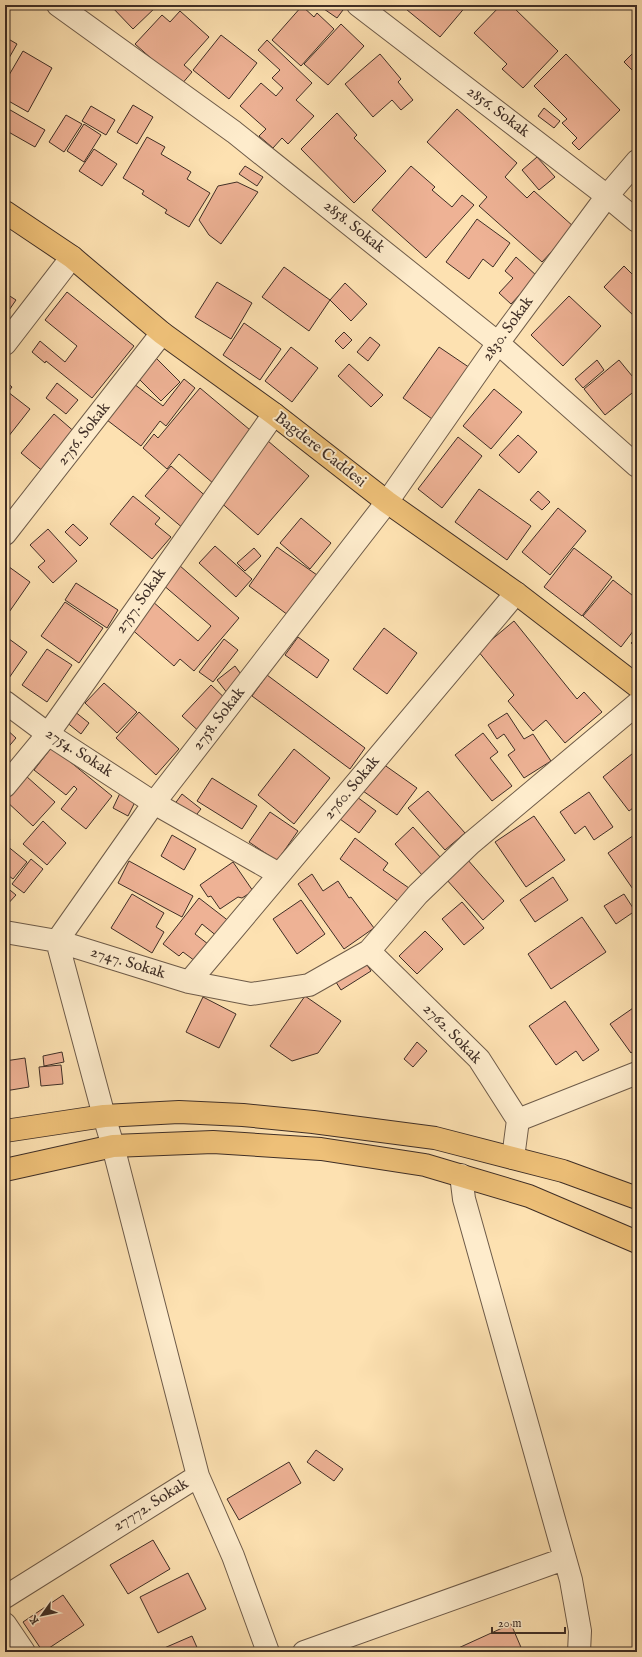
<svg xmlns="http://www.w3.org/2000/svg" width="642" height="1657" font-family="'IM FELL English',serif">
	<rect width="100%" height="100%" fill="#fde1b1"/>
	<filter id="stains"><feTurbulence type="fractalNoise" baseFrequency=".005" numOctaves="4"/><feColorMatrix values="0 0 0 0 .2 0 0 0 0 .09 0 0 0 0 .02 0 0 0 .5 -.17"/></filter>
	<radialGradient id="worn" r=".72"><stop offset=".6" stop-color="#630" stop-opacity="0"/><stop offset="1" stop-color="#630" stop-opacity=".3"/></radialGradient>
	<path fill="#eeb295" stroke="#3f2e26" d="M 110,5 L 158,5 L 133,29 Z
		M 327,5 L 336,5 L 343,10 L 337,18 L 324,9 Z
		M 401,5 L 467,5 L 440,37 Z
		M 501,5 L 511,5 L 558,51 L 523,88 L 502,69 L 507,64 L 474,33 Z
		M 302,6 L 314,17 L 317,13 L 334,29 L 301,66 L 272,40 Z
		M 180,11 L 209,37 L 184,65 L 192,72 L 181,85 L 135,44 L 162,15 L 170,22 Z
		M 341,24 L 364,46 L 328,85 L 304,64 Z
		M 221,35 L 257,63 L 229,99 L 193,70 Z
		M 5,37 L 17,44 L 5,65 Z
		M 267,40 L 312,83 L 296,100 L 314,116 L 288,144 L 282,138 L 273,148 L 259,136 L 266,129 L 240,106 L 261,83 L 276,96 L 283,88 L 272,78 L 280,70 L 258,50 Z
		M 637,49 L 637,75 L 624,62 Z
		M 23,51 L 52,68 L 28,112 L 5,99 L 5,82 Z
		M 380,54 L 401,79 L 398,82 L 413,100 L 401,110 L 392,100 L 373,117 L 345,84 Z
		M 566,54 L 620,110 L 579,150 L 572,143 L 577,138 L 562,123 L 567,119 L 534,86 Z
		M 133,105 L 153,117 L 137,144 L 117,132 Z
		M 91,106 L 115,120 L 106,135 L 82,121 Z
		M 5,107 L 45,130 L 35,147 L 5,130 Z
		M 544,108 L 560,121 L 554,128 L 538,116 Z
		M 457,109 L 517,163 L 505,177 L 527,198 L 534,191 L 574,227 L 542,262 L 479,206 L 487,197 L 427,142 Z
		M 337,113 L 357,135 L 354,138 L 386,171 L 354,203 L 301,149 Z
		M 66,115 L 82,124 L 64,152 L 49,142 Z
		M 84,124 L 101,135 L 84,162 L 67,151 Z
		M 147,137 L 165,147 L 161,154 L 191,172 L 187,179 L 210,193 L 189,227 L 165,213 L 167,210 L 142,194 L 144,191 L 123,178 Z
		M 94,149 L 117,164 L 102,186 L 79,171 Z
		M 537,157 L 555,177 L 539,190 L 522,170 Z
		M 245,166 L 263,177 L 257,186 L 239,174 Z
		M 411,166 L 435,187 L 432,190 L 452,207 L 462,195 L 474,205 L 426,258 L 372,210 Z
		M 237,182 L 258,192 L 221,244 L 209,235 L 199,220 L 218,186 Z
		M 477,219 L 510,243 L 493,267 L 483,259 L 469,279 L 446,262 Z
		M 516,257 L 537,276 L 511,304 L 499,293 L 513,278 L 505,271 Z
		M 624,266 L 637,279 L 637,319 L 604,287 Z
		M 284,267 L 330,300 L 309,331 L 262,297 Z
		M 217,282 L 252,303 L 231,339 L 195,317 Z
		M 345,283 L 367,304 L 351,321 L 330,300 Z
		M 67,292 L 134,346 L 92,398 L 46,361 L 45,363 L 32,352 L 40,341 L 65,362 L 77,346 L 45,320 Z
		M 5,293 L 16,300 L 5,316 Z
		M 569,296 L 601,326 L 563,366 L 531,335 Z
		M 244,323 L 281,349 L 260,380 L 223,355 Z
		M 344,332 L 352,340 L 343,349 L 335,341 Z
		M 370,337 L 380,345 L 368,361 L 357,352 Z
		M 291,347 L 318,368 L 292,402 L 265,381 Z
		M 439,347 L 476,372 L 439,424 L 403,398 Z
		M 156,358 L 180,382 L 161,401 L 137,377 Z
		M 597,360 L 604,370 L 583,388 L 575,379 Z
		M 619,360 L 637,382 L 637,389 L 605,415 L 584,389 Z
		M 349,364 L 383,395 L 371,407 L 338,376 Z
		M 184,379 L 195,388 L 166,426 L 160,421 L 141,446 L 107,420 L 134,384 L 163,406 Z
		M 5,381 L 12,387 L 8,392 L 30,409 L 8,437 L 5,435 Z
		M 57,383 L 78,400 L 66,414 L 46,398 Z
		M 200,388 L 256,435 L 214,484 L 179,454 L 167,469 L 143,448 L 154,434 L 158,438 Z
		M 494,389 L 522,412 L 491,449 L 463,426 Z
		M 54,414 L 77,434 L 45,473 L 21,453 Z
		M 518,435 L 537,452 L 519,473 L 499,455 Z
		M 458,437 L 482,456 L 442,508 L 418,489 Z
		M 268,441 L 309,476 L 258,535 L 218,500 Z
		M 171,466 L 209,499 L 184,529 L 145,496 Z
		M 479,489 L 531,526 L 507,560 L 455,522 Z
		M 538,491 L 550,502 L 542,510 L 530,500 Z
		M 133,496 L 160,518 L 155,524 L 171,537 L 152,559 L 110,524 Z
		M 558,508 L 586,531 L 550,575 L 522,552 Z
		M 301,518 L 331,543 L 310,569 L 280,543 Z
		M 73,524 L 88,538 L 80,546 L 65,532 Z
		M 48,529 L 77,561 L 53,583 L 38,567 L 45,561 L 30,545 Z
		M 215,546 L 252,579 L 236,597 L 199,563 Z
		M 277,547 L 317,575 L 288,615 L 249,586 Z
		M 254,548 L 261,556 L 245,571 L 237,563 Z
		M 574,548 L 612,577 L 582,616 L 544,587 Z
		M 5,564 L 30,582 L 5,618 Z
		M 179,565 L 239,618 L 194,671 L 180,659 L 174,666 L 129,627 L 152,601 L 198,641 L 211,626 L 162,584 Z
		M 613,580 L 637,599 L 637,626 L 621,647 L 583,616 Z
		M 76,583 L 118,610 L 107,628 L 65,600 Z
		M 65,602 L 103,628 L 79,663 L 41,636 Z
		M 514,621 L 577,699 L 584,692 L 602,712 L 565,743 L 546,720 L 533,731 L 508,701 L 514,695 L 478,651 Z
		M 384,628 L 417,653 L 387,694 L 353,669 Z
		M 5,636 L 27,652 L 9,678 L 5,675 Z
		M 298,637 L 329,660 L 317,678 L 285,655 Z
		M 637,637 L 637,649 L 631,643 Z
		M 224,639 L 238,650 L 213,682 L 199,672 Z
		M 47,649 L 72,665 L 47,702 L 22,685 Z
		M 235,666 L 246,681 L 228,694 L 217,680 Z
		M 267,675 L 365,748 L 350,769 L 252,696 Z
		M 104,683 L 137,712 L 117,733 L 85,703 Z
		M 211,685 L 230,703 L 202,734 L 182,716 Z
		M 74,711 L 89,723 L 81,734 L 65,721 Z
		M 139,712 L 179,749 L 156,775 L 116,738 Z
		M 507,713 L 524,739 L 533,734 L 551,761 L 524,778 L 508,755 L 515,750 L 504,734 L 497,739 L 488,725 Z
		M 5,728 L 16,738 L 5,751 Z
		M 483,733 L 498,752 L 490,758 L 512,786 L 492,801 L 455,755 Z
		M 52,747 L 112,796 L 86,829 L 61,809 L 77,789 L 74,786 L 66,795 L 34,770 Z
		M 294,749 L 330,778 L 294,824 L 258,795 Z
		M 637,750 L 637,805 L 629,811 L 603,777 Z
		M 383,764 L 417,788 L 397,815 L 363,791 Z
		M 26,776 L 55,802 L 33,826 L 5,800 Z
		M 212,778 L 257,806 L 242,829 L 197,801 Z
		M 121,791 L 137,798 L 128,816 L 113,808 Z
		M 428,791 L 465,833 L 445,850 L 408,808 Z
		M 589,792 L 613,827 L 594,840 L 585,826 L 575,834 L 560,812 Z
		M 182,794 L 201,809 L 193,819 L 174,805 Z
		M 357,797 L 376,811 L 359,833 L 340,819 Z
		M 270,812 L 298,831 L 277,861 L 249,842 Z
		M 534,816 L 565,860 L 526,887 L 495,842 Z
		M 43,821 L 66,843 L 47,865 L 23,844 Z
		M 413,827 L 441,858 L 422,875 L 395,844 Z
		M 637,833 L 637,895 L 608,853 Z
		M 5,835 L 10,839 L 6,845 L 27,862 L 13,879 L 5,873 Z
		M 172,835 L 196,849 L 184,870 L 161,856 Z
		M 355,838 L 388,863 L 383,870 L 409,888 L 399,902 L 340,859 Z
		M 31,859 L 43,869 L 24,893 L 12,884 Z
		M 467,859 L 504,901 L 483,920 L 446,879 Z
		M 129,861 L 193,896 L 182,917 L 118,883 Z
		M 233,862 L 253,891 L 242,898 L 238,897 L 220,909 L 211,896 L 208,897 L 200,885 Z
		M 312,874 L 323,891 L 338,881 L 349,898 L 351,897 L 374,928 L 344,949 L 298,884 Z
		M 553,877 L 568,900 L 535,922 L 520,900 Z
		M 5,886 L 16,895 L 5,907 Z
		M 132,894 L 164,913 L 156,927 L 164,932 L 152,953 L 111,928 Z
		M 624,894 L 635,911 L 616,924 L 604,906 Z
		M 199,898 L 230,922 L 218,937 L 202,924 L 195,934 L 208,944 L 195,961 L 183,952 L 179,956 L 163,944 Z
		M 301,900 L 325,934 L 297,954 L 273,919 Z
		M 462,902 L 484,928 L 464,945 L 442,919 Z
		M 582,917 L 606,952 L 551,989 L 528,954 Z
		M 425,931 L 443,949 L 417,974 L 399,956 Z
		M 364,960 L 371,971 L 341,990 L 334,979 Z
		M 305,996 L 341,1021 L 318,1053 L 292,1061 L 270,1046 Z
		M 203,997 L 236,1014 L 219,1048 L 186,1032 Z
		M 565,1001 L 599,1050 L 583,1061 L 576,1051 L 556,1065 L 529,1026 Z
		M 636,1006 L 637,1048 L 631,1053 L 610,1024 Z
		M 417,1042 L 427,1051 L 413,1067 L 404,1059 Z
		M 62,1052 L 64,1062 L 44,1066 L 43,1056 Z
		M 25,1058 L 29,1087 L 5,1091 L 5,1061 Z
		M 61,1065 L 63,1084 L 41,1086 L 39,1067 Z
		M 316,1450 L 343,1469 L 334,1481 L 307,1462 Z
		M 289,1462 L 301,1483 L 239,1520 L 227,1499 Z
		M 153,1540 L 170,1569 L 128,1594 L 110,1565 Z
		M 188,1573 L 206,1609 L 158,1633 L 140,1597 Z
		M 63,1595 L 84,1625 L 43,1652 L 23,1622 Z
		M 511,1624 L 523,1652 L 454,1652 L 454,1650 Z
		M 192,1636 L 199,1652 L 155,1652 Z"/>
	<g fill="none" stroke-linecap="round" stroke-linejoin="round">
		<defs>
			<path id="minor" d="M 58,5 L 234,132 L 498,343 L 637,466
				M 358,5 L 607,196 L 637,221
				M 5,344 L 72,257
				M 5,534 L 162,333
				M 5,702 L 48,734 L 154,803 L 279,874
				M 5,786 L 48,734 L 274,414
				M 5,932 L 57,941 L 189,982 L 251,994 L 309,985 L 369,951 L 418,894 L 470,844 L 637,704
				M 369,951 L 479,1059 L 518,1120 L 637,1073
				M 189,982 L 516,593
				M 513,1158 L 518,1120
				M 461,1175 L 464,1199 L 571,1580 L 580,1631 L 579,1652
				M 5,1597 L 198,1476
				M 5,1624 L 24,1652
				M 268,1652 L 233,1556 L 198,1476 L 113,1146 L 104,1116 L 57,941 L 154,803 L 387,502 L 498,343 L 607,196 L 637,161
				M 304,1652 L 564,1559"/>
			<path id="major" d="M 5,212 L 72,257 L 162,333 L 274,414 L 387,502 L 516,593 L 637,686
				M 5,1131 L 104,1116 L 179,1112 L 243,1115 L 313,1122 L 435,1138 L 563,1171 L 637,1198
				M 5,1170 L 113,1146 L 213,1142 L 321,1149 L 425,1165 L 529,1196 L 637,1242"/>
		</defs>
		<use href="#minor" stroke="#6e5b49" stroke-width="24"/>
		<use href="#major" stroke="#3f2e26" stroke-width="24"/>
		<use href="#minor" stroke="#feeccc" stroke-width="22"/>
		<use href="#major" stroke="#eec078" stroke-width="22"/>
	</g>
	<g text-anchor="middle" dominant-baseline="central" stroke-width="4" stroke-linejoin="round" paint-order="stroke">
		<g font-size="16" fill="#3f2e26" stroke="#feeccc">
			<text transform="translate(498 112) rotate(37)">2856. Sokak</text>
			<text transform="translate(354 227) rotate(39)">2858. Sokak</text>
			<text transform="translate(508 329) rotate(-54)">2830. Sokak</text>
			<text transform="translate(84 434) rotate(-52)">2756. Sokak</text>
			<text transform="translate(320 450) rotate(38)">Bagdere Caddesi</text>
			<text transform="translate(141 601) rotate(-55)">2757. Sokak</text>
			<text transform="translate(219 719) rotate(-52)">2758. Sokak</text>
			<text transform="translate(79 753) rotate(33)">2754. Sokak</text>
			<text transform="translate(352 788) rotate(-50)">2760. Sokak</text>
			<text transform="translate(128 963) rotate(17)">2747. Sokak</text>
			<text transform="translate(452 1034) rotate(46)">2762. Sokak</text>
			<text transform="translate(151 1505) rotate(-32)">27772. Sokak</text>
		</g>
	</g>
	<rect width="642" height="1657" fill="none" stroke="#fde1b1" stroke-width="20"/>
	<rect x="6" y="6" width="630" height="1645" fill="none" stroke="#3f2e26" stroke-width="2"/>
	<rect x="10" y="10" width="622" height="1637" fill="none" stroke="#3f2e26"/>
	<g transform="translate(42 1615) rotate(237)" stroke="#feeccc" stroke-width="3" paint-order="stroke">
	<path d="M0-3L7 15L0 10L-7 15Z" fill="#3f2e26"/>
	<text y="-6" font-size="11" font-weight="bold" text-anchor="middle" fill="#3f2e26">K</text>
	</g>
	<path d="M492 1627v6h73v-6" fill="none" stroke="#3f2e26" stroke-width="2"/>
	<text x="498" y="1627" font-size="12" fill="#3f2e26" stroke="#feeccc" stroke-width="3" paint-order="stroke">20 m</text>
	<rect width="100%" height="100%" filter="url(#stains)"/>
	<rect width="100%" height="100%" fill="url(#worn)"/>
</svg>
